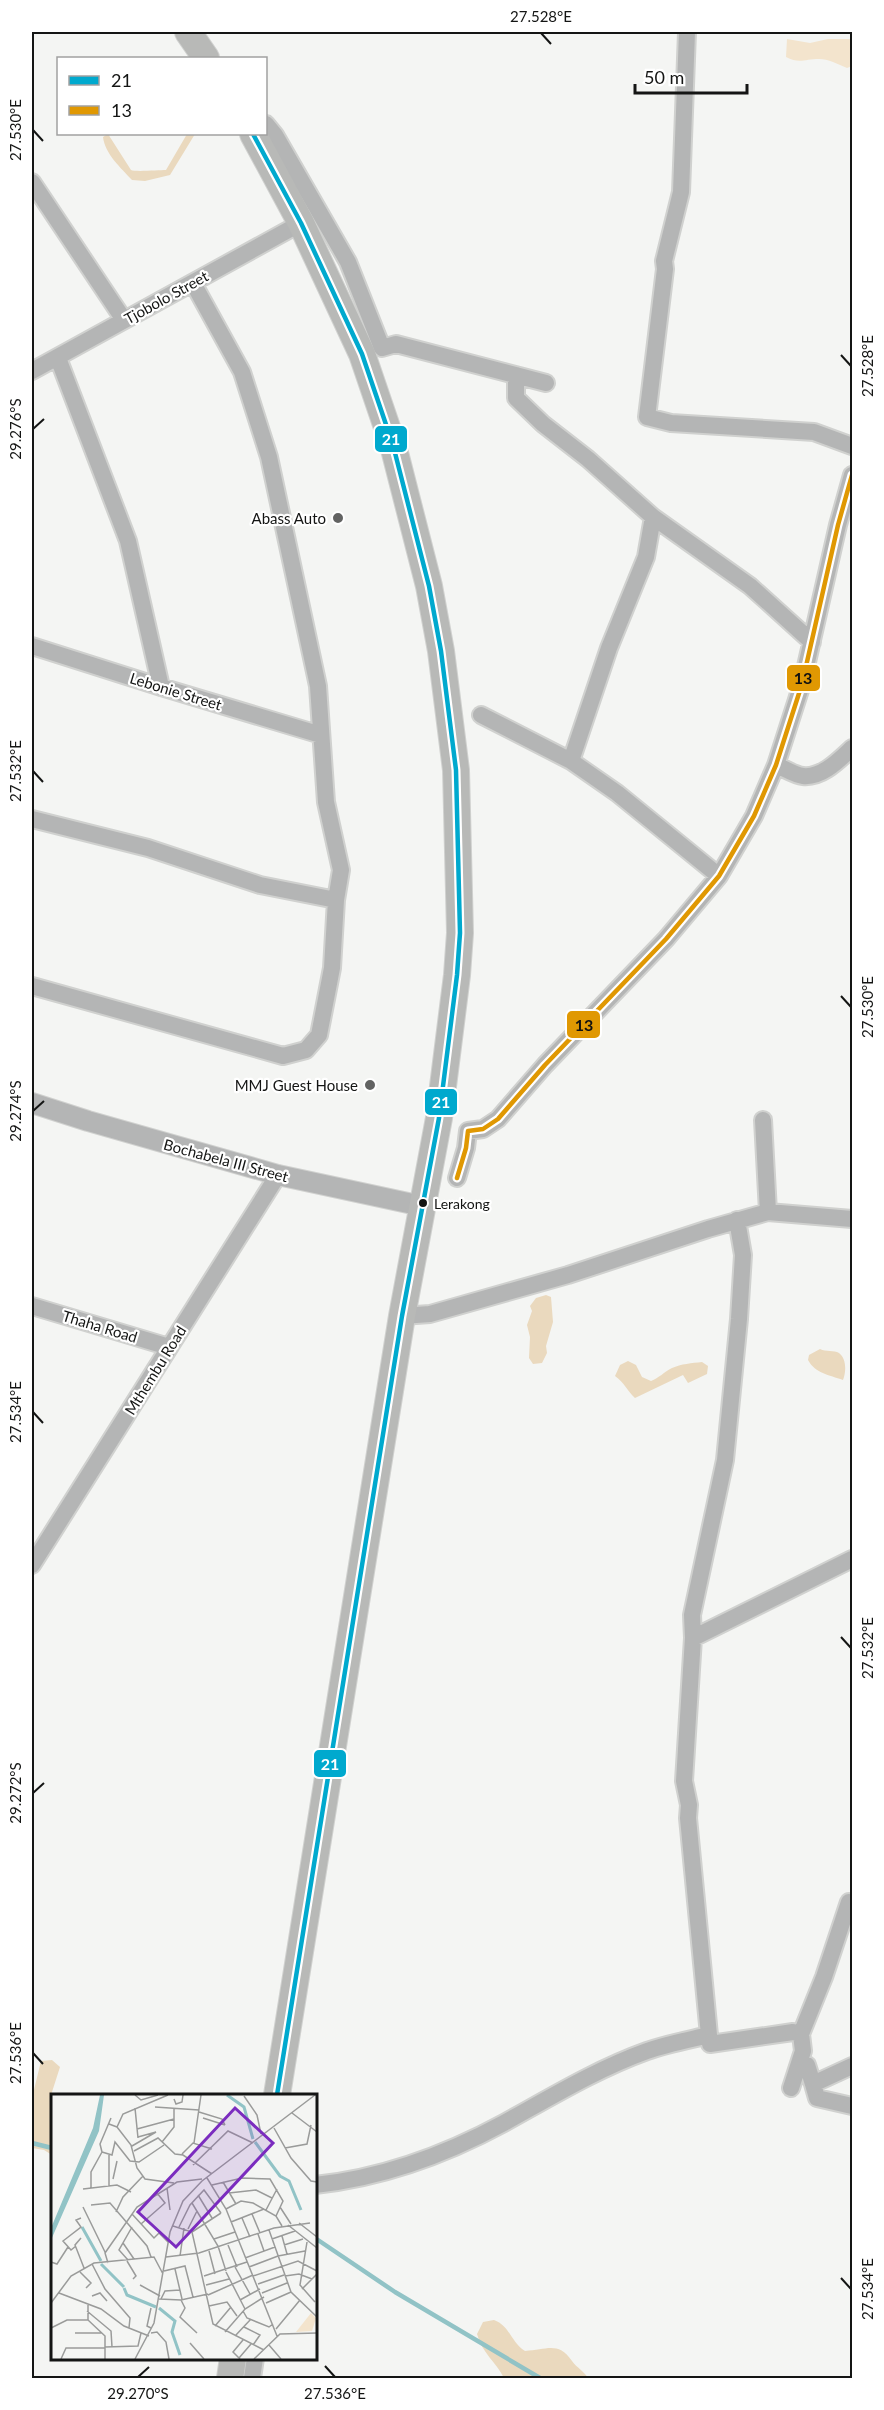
<svg xmlns="http://www.w3.org/2000/svg" width="884" height="2410" font-family="Lato,sans-serif">
	<rect width="100%" height="100%" fill="#f4f5f3"/>
	<path fill="#f3e4cd" d="M 787,39 L 810,43 L 828,39 L 852,39 L 852,66 L 847,68 C 838,64 828,59 819,59 C 805,59 799,64 786,57 Z"/>
	<path fill="#ead9be" d="M 108,134 L 131,170 C 135,172 159,170 166,170 L 187,134 L 195,134 L 170,175 L 145,181 L 132,180 C 121,168 105,154 103,137 Z
		M 546,1295 L 551,1297 L 553,1322 L 546,1346 L 547,1353 L 542,1363 L 533,1364 L 529,1358 L 530,1337 L 527,1325 L 532,1311 L 530,1306 L 536,1298 Z
		M 820,1349 C 826,1352 834,1350 839,1353 C 847,1359 846,1373 843,1380 C 829,1375 815,1373 808,1360 L 809,1355 Z
		M 628,1361 L 636,1365 L 642,1377 L 651,1381 C 659,1378 664,1372 672,1368 C 681,1364 692,1363 702,1362 L 708,1366 L 707,1374 L 688,1383 L 683,1375 L 635,1398 C 627,1391 625,1383 615,1376 L 620,1365 Z
		M 52,2060 L 60,2067 L 52,2092 L 52,2155 L 44,2150 L 32,2148 L 32,2098 L 41,2061 Z
		M 494,2320 C 510,2326 511,2342 525,2351 C 547,2350 558,2341 572,2361 C 577,2368 584,2371 588,2378 L 504,2378 C 496,2362 482,2353 477,2334 L 483,2322 Z"/>
	<g fill="none" stroke-linecap="round" stroke-linejoin="round">
		<path stroke="#91c3c6" stroke-width="4.5" d="M 32,2143 L 52,2148
			M 315,2238 L 395,2292 L 540,2378"/>
		<defs>
			<path id="minor" d="M 687,32 L 681,192 L 664,261 L 665,269 L 647,417 L 671,423 L 814,432 L 852,446
				M 266,124 L 275,135 L 348,262 L 382,348 L 396,344 L 546,383
				M 32,182 L 124,320
				M 58,358 L 128,541 L 161,687
				M 32,371 L 301,223
				M 516,375 L 516,398 L 543,424 L 588,459 L 653,517 L 750,586 L 812,642
				M 32,646 L 161,687 L 321,735
				M 481,715 L 571,761 L 617,793 L 719,876
				M 571,761 L 609,648 L 646,557 L 653,517
				M 776,765 C 784,768 794,775 803,776 C 822,778 839,760 852,748
				M 32,819 L 148,848 L 260,885 L 336,900
				M 32,986 L 283,1056 L 306,1050 L 319,1035 L 332,968 L 336,900 L 341,870 L 326,802 L 318,686 L 269,457 L 242,372 L 193,283
				M 763,1120 L 768,1212
				M 457,1178 L 466,1148 L 468,1131 L 483,1129 L 498,1119 L 545,1065 L 666,939 L 719,876 L 754,816 L 776,765 L 802,684 L 838,525 L 852,475
				M 32,1306 L 169,1347
				M 402,1316 L 430,1314 L 568,1275 L 708,1229 L 768,1212 L 852,1219
				M 32,1565 L 278,1175
				M 693,1638 L 852,1559
				M 709,2035 L 710,2044 L 793,2032 L 801,2034
				M 800,2061 L 807,2065 L 813,2084 L 852,2066
				M 813,2084 L 817,2098 L 852,2106
				M 791,2088 L 803,2051 L 801,2034 L 824,1977 L 849,1902
				M 315,2185 C 382,2178 445,2155 504,2123 C 551,2097 597,2069 647,2051 C 667,2044 688,2040 709,2035 L 688,1818 L 689,1805 L 684,1781 L 693,1638 L 692,1615 L 725,1460 L 739,1319 L 743,1255 L 737,1220
				M 252,2378 L 255,2358"/>
			<path id="tertiary" d="M 32,1103 L 88,1121 L 278,1175 L 422,1206"/>
			<path id="primary" d="M 188,32 L 206,58
				M 253,134 L 301,223 L 362,354 L 393,445 L 429,586 L 441,651 L 456,770 L 460,933 L 457,975 L 439,1118 L 402,1316 L 277,2095
				M 230,2378 L 233,2358"/>
		</defs>
		<use href="#minor" stroke="#d0d1cf" stroke-width="20"/>
		<use href="#tertiary" stroke="#d0d1cf" stroke-width="22"/>
		<use href="#primary" stroke="#d0d1cf" stroke-width="28"/>
		<use href="#minor" stroke="#b4b5b5" stroke-width="16"/>
		<use href="#tertiary" stroke="#b4b5b5" stroke-width="20"/>
		<use href="#primary" stroke="#b8b9b7" stroke-width="26"/>
		<defs>
			<path id="bus-1" d="M 253,134 L 301,223 L 362,354 L 393,445 L 429,586 L 441,651 L 456,770 L 460,933 L 457,975 L 439,1118 L 402,1316 L 277,2095"/>
			<path id="bus-2" d="M 457,1178 L 466,1148 L 468,1131 L 483,1129 L 498,1119 L 545,1065 L 666,939 L 719,876 L 754,816 L 776,765 L 802,684 L 838,525 L 852,475"/>
		</defs>
		<use href="#bus-1" stroke="#fff" stroke-width="9"/>
		<use href="#bus-2" stroke="#fff" stroke-width="9"/>
		<use href="#bus-1" stroke="#00a9ce" stroke-width="4.5"/>
		<use href="#bus-2" stroke="#e09802" stroke-width="4.5"/>
	</g>
	<path fill="none" stroke="#141514" stroke-width="2" d="M 541,33 L 551,44M 33,130 L 43,141M 841,355 L 851,366M 33,429 L 44,419M 33,771 L 43,782M 841,996 L 851,1007M 33,1111 L 44,1101M 33,1412 L 43,1423M 841,1637 L 851,1648M 33,1793 L 44,1783M 33,2053 L 43,2064M 841,2278 L 851,2289M 325,2366 L 335,2377M 138,2377 L 149,2367"/>
	<g fill="#626362" stroke="#fff" stroke-width="2">
		<circle cx="338" cy="518" r="6"/>
		<circle cx="370" cy="1085" r="6"/>
	</g>
	<circle fill="#141514" stroke="#fff" stroke-width="2" cx="423" cy="1203" r="5"/>
	<g text-anchor="middle" dominant-baseline="central" stroke-width="4.5" stroke-linejoin="round" paint-order="stroke">
		<g font-size="14" fill="#141514" stroke="#fff" text-anchor="start">
			<text x="434" y="1203">Lerakong</text>
		</g>
		<g font-size="15" fill="#141514" stroke="#fff">
			<text transform="translate(166 297) rotate(-29)">Tjobolo Street</text>
			<text transform="translate(176 691) rotate(17)">Lebonie Street</text>
			<text transform="translate(226 1160) rotate(15)">Bochabela III Street</text>
			<text transform="translate(100 1326) rotate(17)">Thaha Road</text>
			<text transform="translate(155 1370) rotate(-58)">Mthembu Road</text>
		</g>
		<g font-size="15" fill="#141514" stroke="#fff" text-anchor="end">
			<text x="326" y="518">Abass Auto</text>
			<text x="358" y="1085">MMJ Guest House</text>
		</g>
	</g>
	<g transform="translate(51 2094)">
		<rect width="266" height="266" fill="#f4f5f3"/>
		<path d="M 260,219 L 265,224 L 261,237 L 245,238 Z" fill="#f3e4cd"/>
		<path d="M 49,1 L 53,1 L 48,37 L 0,146 L 0,134 L 42,34 Z" fill="#91c3c6"/>
		<path fill="none" stroke="#91c3c6" stroke-width="3" d="M 176,1 L 193,13 L 202,45M 204,48 L 229,82 L 238,87 L 250,116M 31,133 L 50,167M 50,170 L 73,193M 73,194 L 76,201 L 105,213M 108,214 L 124,227 L 121,238 L 129,261"/>
		<path fill="none" stroke="#9a9b9a" stroke-width="1.5" d="M 84,1 L 90,6 L 107,1M 193,2 L 206,21 L 210,40M 123,5 L 125,10 L 131,8 L 132,1M 104,13 L 148,16M 84,14 L 87,44M 148,18 L 171,25 L 174,31M 241,19 L 266,38M 152,24 L 174,31M 58,30 L 66,33 L 72,20 L 117,1M 66,33 L 80,51 L 86,74 L 94,85 L 123,89M 223,34 L 240,64 L 260,87 L 266,88M 86,35 L 123,25M 111,48 L 123,33 L 123,15M 143,49 L 150,1M 81,52 L 105,38 L 87,43M 234,54 L 256,50 L 260,31M 83,57 L 107,44 L 124,60 L 132,61 L 161,80M 51,58 L 61,61 L 64,48 L 79,67 L 88,68 L 113,51M 131,60 L 142,49 L 161,55M 142,71 L 177,37 L 202,49M 156,84 L 175,115 L 226,242M 62,85 L 66,67M 172,88 L 185,110M 161,91 L 191,84 L 219,85 L 232,107 L 225,122M 58,93 L 58,61M 40,94 L 40,78 L 51,58 L 49,50 L 60,24M 116,94 L 119,116M 32,95 L 66,91 L 80,98M 178,99 L 205,96 L 221,104M 147,101 L 161,124M 141,109 L 167,152 L 175,177M 40,111 L 59,109 L 96,152 L 100,163M 32,113 L 54,158M 229,113 L 240,130M 175,115 L 190,107 L 202,109 L 225,122 L 231,132M 215,116 L 226,95M 65,118 L 72,103 L 92,82M 81,120 L 103,144 L 108,139 L 117,148M 201,120 L 209,139M 191,124 L 199,143M 180,128 L 213,115M 248,129 L 266,143M 90,130 L 114,109 L 106,99M 237,131 L 266,154M 122,132 L 141,138 L 162,230 L 213,256M 128,133 L 139,111 L 153,96 L 170,119M 137,135 L 146,117M 218,136 L 240,198 L 266,223M 141,138 L 170,119M 207,140 L 213,157M 231,142 L 236,160M 30,144 L 24,151 L 33,174M 163,145 L 184,138M 221,145 L 244,137M 256,148 L 249,191 L 264,208M 72,149 L 83,165M 177,151 L 186,173M 233,151 L 252,145M 25,152 L 20,156 L 12,147 L 30,133 L 25,126 L 30,124M 158,157 L 164,180M 129,162 L 133,134M 115,163 L 148,159 L 223,134 L 259,129M 194,164 L 224,153M 77,166 L 68,156 L 81,133M 76,167 L 85,182 L 82,185M 0,168 L 6,170 L 17,153M 57,169 L 54,159 L 86,113 L 126,88 L 151,85M 41,170 L 54,195 L 79,224 L 78,234M 184,173 L 199,200M 198,173 L 227,162 L 254,157M 124,175 L 131,205M 113,177 L 134,172 L 142,203M 29,178 L 40,189 L 35,194M 175,178 L 194,215M 153,182 L 196,168M 202,182 L 247,167 L 266,177M 234,182 L 248,180 L 261,185M 207,190 L 233,181M 89,191 L 109,202M 155,191 L 178,185M 251,195 L 266,180M 8,199 L 50,215 L 73,232 L 98,242M 211,199 L 236,189M 157,201 L 202,181M 41,202 L 49,199 L 56,207M 108,205 L 130,206 L 157,200M 110,205 L 114,197 L 129,196M 130,206 L 134,214 L 129,223 L 146,239M 189,206 L 209,195M 0,209 L 20,182 L 43,169 L 103,163 L 112,180M 215,209 L 240,198M 37,211 L 37,226 L 54,242 L 54,265M 158,212 L 176,208 L 186,222M 100,214 L 96,232 L 100,234M 36,217 L 60,237 L 61,253M 192,217 L 196,224 L 218,233 L 222,230M 164,232 L 180,213M 193,233 L 209,241 L 202,251M 0,234 L 16,226 L 37,226M 225,235 L 249,206M 174,238 L 194,215 L 213,203M 24,239 L 51,239M 100,239 L 106,238 L 115,248 L 118,265M 184,242 L 200,225M 139,249 L 153,265M 218,251 L 230,265M 54,253 L 87,252 L 90,239M 188,264 L 200,250M 10,265 L 15,254 L 54,254M 84,265 L 103,229 L 119,138 L 132,107 L 151,87 L 264,1M 189,265 L 182,258 L 192,246M 203,265 L 229,240 L 266,239"/>
		<path fill="#7b2cbf" fill-opacity="0.15" stroke="#7b2cbf" stroke-width="3" d="M 184,14 L 222,49 L 125,153 L 87,118 Z"/>
		<rect width="266" height="266" fill="none" stroke="#141514" stroke-width="3"/>
	</g>
	<g stroke="#fff" stroke-width="2">
		<rect x="374" y="425" width="34" height="28" rx="6" fill="#00a9ce"/>
		<rect x="786" y="664" width="35" height="28" rx="6" fill="#e09802"/>
		<rect x="566" y="1010" width="35" height="29" rx="6" fill="#e09802"/>
		<rect x="424" y="1088" width="34" height="28" rx="6" fill="#00a9ce"/>
		<rect x="313" y="1749" width="34" height="29" rx="6" fill="#00a9ce"/>
	</g>
	<g font-size="16" text-anchor="middle" font-weight="bold" fill="#fff">
		<text x="391" y="445">21</text>
		<text x="441" y="1108">21</text>
		<text x="330" y="1770">21</text>
	</g>
	<g font-size="16" text-anchor="middle" font-weight="bold" fill="#111">
		<text x="803" y="684">13</text>
		<text x="584" y="1031">13</text>
	</g>
	<rect width="884" height="2410" fill="none" stroke="#ffffff" stroke-width="66"/>
	<rect x="57" y="57" width="210" height="78" fill="#ffffff" stroke="#a1a1a1" stroke-width="1.5"/>
	<rect x="69" y="76" width="30" height="9" fill="#00a9ce" stroke="#a1a1a1" stroke-width="1.5"/>
	<text x="111" y="87" font-size="18" fill="#141514">21</text>
	<rect x="69" y="106" width="30" height="9" fill="#e09802" stroke="#a1a1a1" stroke-width="1.5"/>
	<text x="111" y="117" font-size="18" fill="#141514">13</text>
	<path d="M635 84v9h112v-9" fill="none" stroke="#141514" stroke-width="3"/>
	<text x="644" y="84" font-size="18" fill="#141514" stroke="#ffffff" stroke-width="4.5" paint-order="stroke">50 m</text>
	<rect x="33" y="33" width="818" height="2344" fill="none" stroke="#141514" stroke-width="2"/>
	<g font-size="15" text-anchor="middle" fill="#141514">
		<text x="541" y="22">27.528°E</text>
		<text transform="translate(16 130) rotate(-90)" y="5">27.530°E</text>
		<text transform="translate(868 366) rotate(-90)" y="5">27.528°E</text>
		<text transform="translate(16 429) rotate(-90)" y="5">29.276°S</text>
		<text transform="translate(16 771) rotate(-90)" y="5">27.532°E</text>
		<text transform="translate(868 1007) rotate(-90)" y="5">27.530°E</text>
		<text transform="translate(16 1111) rotate(-90)" y="5">29.274°S</text>
		<text transform="translate(16 1412) rotate(-90)" y="5">27.534°E</text>
		<text transform="translate(868 1648) rotate(-90)" y="5">27.532°E</text>
		<text transform="translate(16 1793) rotate(-90)" y="5">29.272°S</text>
		<text transform="translate(16 2053) rotate(-90)" y="5">27.536°E</text>
		<text transform="translate(868 2289) rotate(-90)" y="5">27.534°E</text>
		<text x="138" y="2399">29.270°S</text>
		<text x="335" y="2399">27.536°E</text>
	</g>
</svg>
